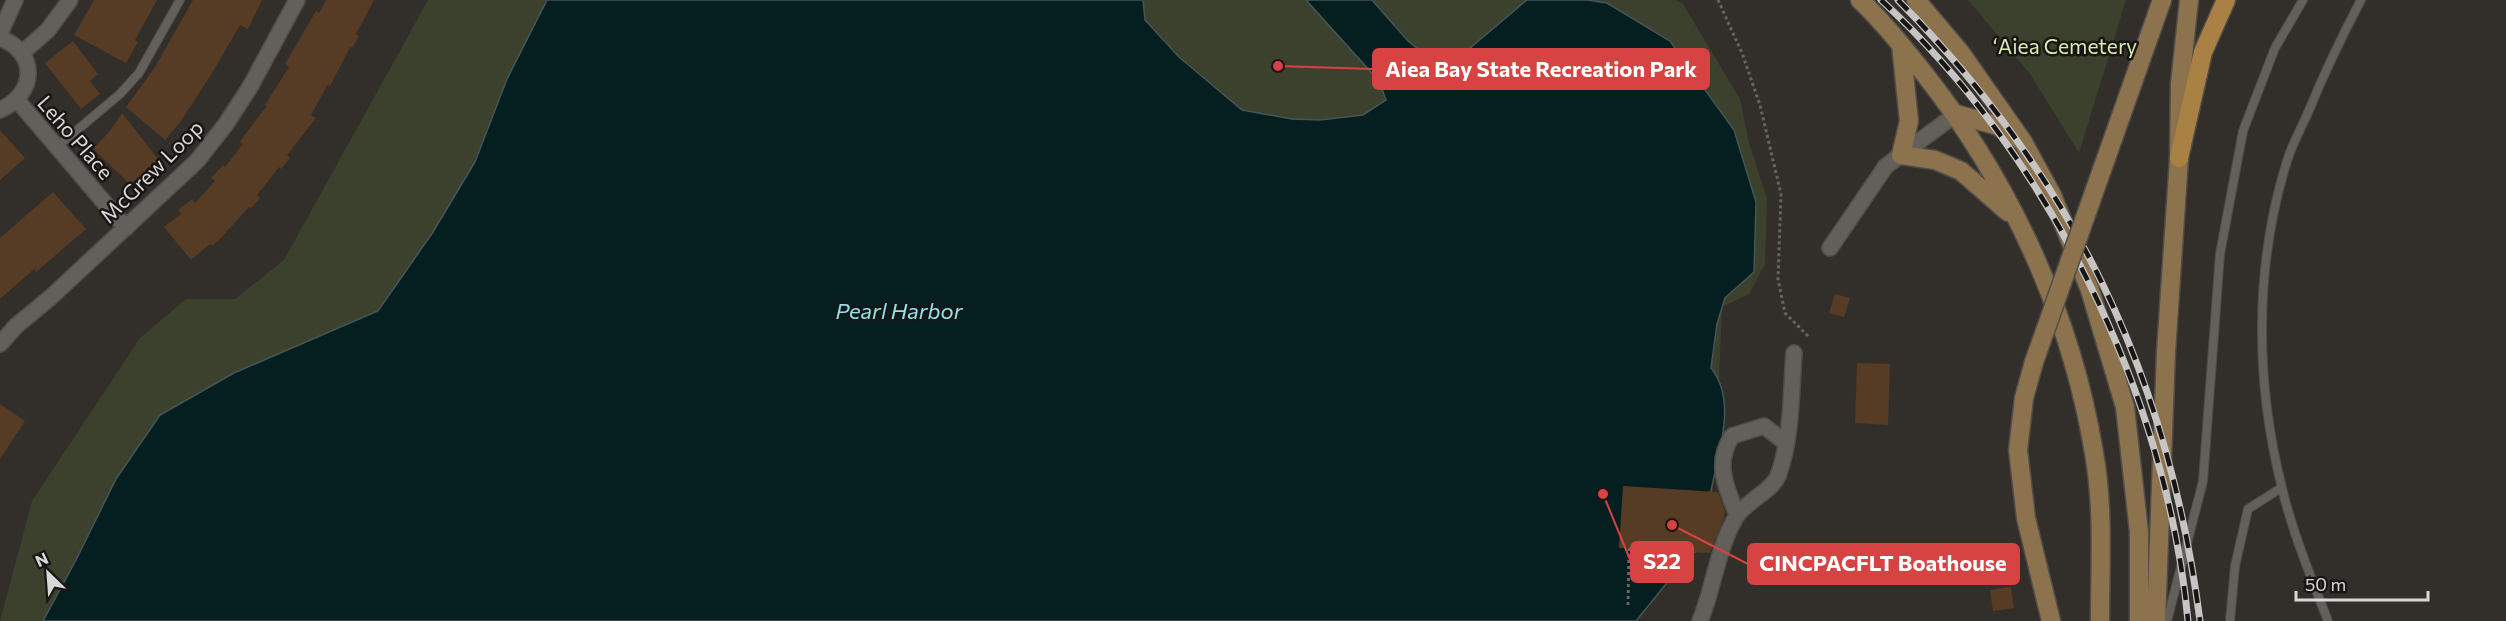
<svg xmlns="http://www.w3.org/2000/svg" width="2506" height="621" font-family="Commissioner,sans-serif">
	<rect width="100%" height="100%" fill="#322e2a"/>
	<path fill="#3b412d" d="M 428,0 L 578,0 L 460,236 L 59,621 L 0,621 L 32,501 L 140,338 L 186,299 L 235,299 L 284,260 Z
		M 1126,0 L 1312,0 L 1414,109 L 1335,131 L 1210,103 Z
		M 1355,0 L 1675,0 L 1683,4 L 1740,99 L 1749,143 L 1767,199 L 1765,264 L 1749,294 L 1722,307 L 1719,378 L 1709,388 L 1465,90 Z
		M 1968,0 L 2126,0 L 2079,153 L 2030,74 Z"/>
	<path fill="#051e20" stroke="#455657" stroke-width="1.5" d="M 547,0 L 1143,0 L 1145,20 L 1179,57 L 1242,110 L 1292,119 L 1320,120 L 1363,115 L 1386,100 L 1379,81 L 1306,0 L 1372,0 L 1408,41 L 1444,70 L 1527,0 L 1587,0 L 1607,3 L 1670,41 L 1734,130 L 1756,202 L 1754,272 L 1725,298 L 1717,324 L 1711,368 C 1737,400 1719,450 1712,486 C 1707,506 1705,526 1702,547 L 1687,558 L 1636,621 L 43,621 L 76,560 L 116,479 L 160,415 L 234,373 L 378,311 L 433,232 L 475,162 L 507,79 Z"/>
	<path fill="#563c24" d="M 94,0 L 157,0 L 135,40 L 138,42 L 126,63 L 74,35 Z
		M 193,0 L 262,0 L 248,29 L 240,25 L 214,70 L 181,121 L 165,140 L 126,107 L 155,67 Z
		M 326,0 L 374,0 L 356,34 L 359,36 L 352,48 L 350,47 L 330,86 L 328,84 L 311,115 L 316,118 L 287,155 L 290,158 L 281,169 L 279,167 L 257,195 L 260,198 L 251,208 L 249,207 L 219,240 L 212,246 L 210,244 L 191,260 L 164,227 L 181,214 L 178,210 L 192,199 L 195,203 L 215,181 L 211,178 L 223,165 L 225,167 L 243,144 L 240,141 L 267,106 L 265,105 L 289,67 L 285,64 L 316,11 L 319,13 Z
		M 73,41 L 98,74 L 90,81 L 100,94 L 81,109 L 45,63 Z
		M 122,113 L 159,160 L 133,187 L 93,149 L 109,132 Z
		M 0,130 L 25,158 L 0,180 Z
		M 53,192 L 86,229 L 36,272 L 34,269 L 0,299 L 0,238 Z
		M 1835,294 L 1850,298 L 1844,317 L 1829,313 Z
		M 1857,363 L 1890,364 L 1888,425 L 1855,423 Z
		M 0,404 L 25,421 L 0,459 Z
		M 1623,486 L 1718,492 L 1725,511 L 1724,518 L 1710,553 L 1619,548 Z
		M 2011,587 L 2014,608 L 1993,611 L 1990,590 Z"/>
	<g fill="none" stroke-linecap="round" stroke-linejoin="round">
		<defs>
			<path id="service" d="M 57,147 L 120,94 L 139,73 L 180,0
				M 2167,621 L 2203,481 L 2220,254 L 2243,131 L 2275,48 L 2303,0
				M 2230,621 L 2235,566 L 2248,509 L 2281,488
				M 2328,621 C 2311,577 2293,534 2282,488 C 2255,381 2254,267 2287,161 C 2292,145 2300,130 2307,115 C 2323,76 2341,38 2361,0"/>
			<path id="minor" d="M 0,33 L 15,0
				M 0,38 C 39,53 36,94 0,110
				M 22,53 L 48,30 L 70,0
				M 17,100 L 126,228
				M 1830,248 L 1886,166 L 1956,114
				M 0,344 L 16,326 L 51,297 L 197,161 L 226,124 L 250,87 L 297,0
				M 1737,515 C 1726,486 1714,464 1732,436 L 1764,426 L 1786,443
				M 1700,621 C 1714,587 1717,549 1736,517 C 1745,502 1772,491 1778,476 C 1792,438 1791,393 1794,353"/>
			<path id="primary" d="M 1860,0 C 1883,22 1903,47 1923,72 C 2010,182 2071,314 2094,453 C 2104,508 2100,565 2100,621
				M 1916,0 L 1960,52 L 2023,142 L 2052,195 L 2090,290 L 2125,407 L 2139,532 L 2139,621
				M 1901,45 L 1909,121 L 1901,155 L 1935,160 L 1961,171 L 2008,212
				M 1956,114 L 1998,126 L 2017,138
				M 2098,181 L 2162,0
				M 2034,362 L 2024,398 L 2018,450 L 2026,518 L 2051,621
				M 2156,621 L 2166,352 L 2179,158 L 2180,84 L 2189,0"/>
			<path id="motorway" d="M 2179,158 L 2203,52 L 2226,0"/>
		</defs>
		<use href="#service" stroke="#504c4a" stroke-width="10"/>
		<use href="#minor" stroke="#504c4a" stroke-width="18"/>
		<use href="#primary" stroke="#504c4a" stroke-width="21"/>
		<use href="#motorway" stroke="#504c4a" stroke-width="21"/>
		<path stroke="#686561" stroke-width="3" stroke-dasharray="3 3" stroke-linecap="butt" d="M 1718,0 L 1742,53 L 1760,105 L 1781,194 L 1778,279 L 1785,313 L 1808,336
			M 1628,605 L 1629,548"/>
		<use href="#service" stroke="#635f5b" stroke-width="8"/>
		<use href="#minor" stroke="#635f5b" stroke-width="15"/>
		<use href="#primary" stroke="#8d734d" stroke-width="18"/>
		<use href="#motorway" stroke="#a98144" stroke-width="18"/>
		<defs>
			<path id="rail" d="M 1881,0 C 2048,153 2167,396 2188,621
				M 1898,0 C 2073,177 2168,374 2200,621"/>
		</defs>
		<use href="#rail" stroke="#c7c5c3" stroke-width="7"/>
		<use href="#rail" stroke="#181615" stroke-width="4.5" stroke-dasharray="14" stroke-linecap="butt"/>
		<defs>
			<path id="primary-bridge" d="M 2034,362 L 2098,181"/>
		</defs>
		<use href="#primary-bridge" stroke="#504c4a" stroke-width="21" stroke-linecap="butt"/>
		<use href="#primary-bridge" stroke="#8d734d" stroke-width="18"/>
	</g>
	<g text-anchor="middle" dominant-baseline="central" stroke-width="5" stroke-linejoin="round" paint-order="stroke">
		<g font-size="21" fill="#d9eaad" stroke="#181615">
			<text x="2065" y="45">ʻAiea Cemetery</text>
		</g>
		<g font-size="21" fill="#dad8d6" stroke="#181615">
			<text transform="translate(76 137) rotate(49)">Leho Place</text>
			<text transform="translate(151 171) rotate(-45)">McGrew Loop</text>
		</g>
		<g font-size="22" font-style="italic" fill="#90e3ea" stroke="#181615">
			<text x="899" y="310">Pearl Harbor</text>
		</g>
	</g>
	<path fill="none" stroke="#d74242" stroke-width="2" d="M1278 66L1373 69M1603 494L1631 562M1672 525L1748 564"/>
	<g fill="#d74242" stroke="#181615" stroke-width="2">
		<circle cx="1278" cy="66" r="6"/>
		<circle cx="1603" cy="494" r="6"/>
		<circle cx="1672" cy="525" r="6"/>
	</g>
	<g fill="#d74242" stroke="#d74242" stroke-width="2">
		<rect x="1373" y="49" width="336" height="40" rx="6"/>
		<rect x="1631" y="542" width="62" height="40" rx="6"/>
		<rect x="1748" y="544" width="271" height="40" rx="6"/>
	</g>
	<g font-size="22" text-anchor="middle" font-weight="bold" fill="#fff">
		<text x="1541" y="77">Aiea Bay State Recreation Park</text>
		<text x="1662" y="569">S22</text>
		<text x="1883" y="571">CINCPACFLT Boathouse</text>
	</g>
	<g transform="translate(48 573) rotate(335)" stroke="#181615" stroke-width="4.5" paint-order="stroke">
	<path d="M0-4.5L10 22L0 15L-10 22Z" fill="#dad8d6"/>
	<text y="-9" font-size="16" font-weight="bold" text-anchor="middle" fill="#dad8d6">N</text>
	</g>
	<path d="M2296 591v9h132v-9" fill="none" stroke="#dad8d6" stroke-width="3"/>
	<text x="2305" y="591" font-size="18" fill="#dad8d6" stroke="#181615" stroke-width="4.5" paint-order="stroke">50 m</text>
</svg>
